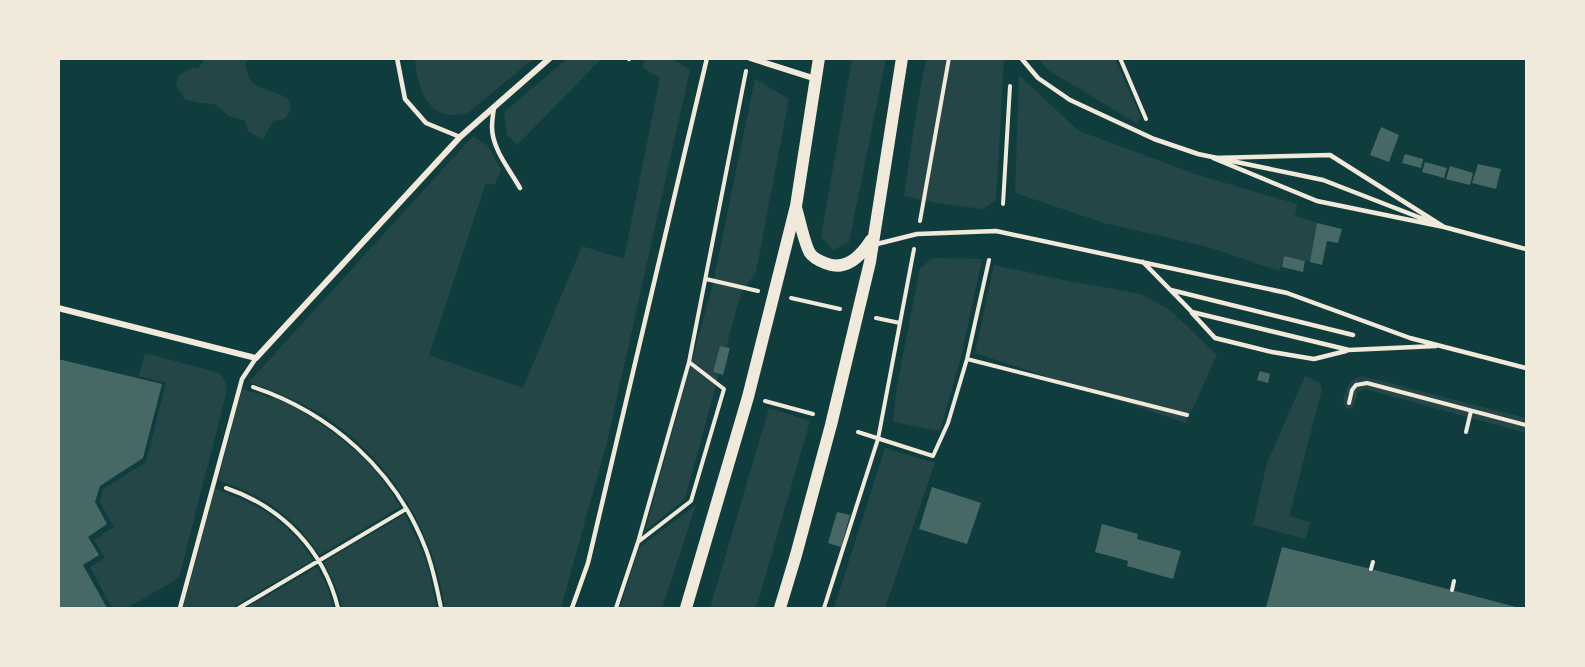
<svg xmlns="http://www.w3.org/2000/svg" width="1585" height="667" font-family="Manrope,sans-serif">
	<rect width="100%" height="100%" fill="#0f3d3e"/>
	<path fill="#244646" d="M 205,58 L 252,59 L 245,62 C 249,96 270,84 289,100 L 291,109 L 285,119 L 274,121 L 268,130 L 263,140 L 248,131 L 245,121 L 229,116 L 215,104 L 199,103 L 185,99 L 176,85 L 179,75 L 192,68 L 198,69 Z
		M 415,59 L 415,58 L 533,59 L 469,112 C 430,126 418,91 415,59 Z
		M 567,59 L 601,59 L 517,145 L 507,135 L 504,112 Z
		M 646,59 L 673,59 L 690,70 L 607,442 L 561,608 L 445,608 C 434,531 390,459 324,416 C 301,401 275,392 249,382 L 473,136 L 487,145 L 501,169 L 495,185 L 486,183 L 429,355 L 523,388 L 582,246 L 624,259 L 660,78 L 642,67 Z
		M 852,59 L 886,59 L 849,242 L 833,250 L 821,237 Z
		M 926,59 L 1003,59 L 1004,61 L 996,200 L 983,209 L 936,203 L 904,196 L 916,114 Z
		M 1038,59 L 1115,59 L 1141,117 L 1136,123 L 1048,70 Z
		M 1019,75 L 1079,131 L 1198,175 L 1297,204 L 1295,216 L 1317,223 L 1310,262 L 1284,256 L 1279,271 L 1208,247 L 1104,223 L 1015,193 Z
		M 755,79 L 789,99 L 756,272 L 741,293 L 685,499 L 645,531 L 712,288 Z
		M 933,258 L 982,259 L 961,357 L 940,431 L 893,422 L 897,386 L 920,268 Z
		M 994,265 L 1068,281 L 1141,294 L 1170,310 L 1217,355 L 1186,423 L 975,353 Z
		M 145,353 L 219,373 C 224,378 226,383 227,390 L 179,578 L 127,608 L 112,608 L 90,567 L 105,558 L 94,540 L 114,527 L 100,502 L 103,489 L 146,462 L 166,383 L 139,376 Z
		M 1305,376 L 1319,382 L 1322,389 L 1289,516 L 1310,522 L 1306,539 L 1253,525 L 1267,463 Z
		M 1362,376 L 1526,418 L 1526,433 L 1365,389 L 1358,392 L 1353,408 L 1349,409 L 1346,408 L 1343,401 C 1347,389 1348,379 1362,376 Z
		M 242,389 C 258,394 275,398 290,405 C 317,419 350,444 371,466 C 382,478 391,493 400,507 L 320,555 C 291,513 265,497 218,480 Z
		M 769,408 L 810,421 L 756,608 L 710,608 Z
		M 885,448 L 935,463 L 885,608 L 834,608 Z
		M 215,489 C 257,502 289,522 313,560 L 231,608 L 183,608 Z
		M 696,505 L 662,608 L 620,608 L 639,548 Z
		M 405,514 L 426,560 L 437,608 L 343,608 L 335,585 L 324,562 Z
		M 317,567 L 326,584 L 334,608 L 246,608 Z"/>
	<path fill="#486865" d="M 1381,127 L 1399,135 L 1389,162 L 1370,155 Z
		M 1405,154 L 1423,159 L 1421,168 L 1402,163 Z
		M 1425,162 L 1447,168 L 1444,178 L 1422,172 Z
		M 1478,164 L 1501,169 L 1496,189 L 1472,183 Z
		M 1450,166 L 1473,173 L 1470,185 L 1446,179 Z
		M 1317,223 L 1342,229 L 1338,243 L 1327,241 L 1322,265 L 1310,262 Z
		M 1284,256 L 1305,261 L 1303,272 L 1282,267 Z
		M 720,346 L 730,348 L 723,375 L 713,372 Z
		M 58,359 L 162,384 L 143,458 L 100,486 L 95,502 L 107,524 L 88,537 L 99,555 L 83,565 L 107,608 L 58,608 Z
		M 1260,371 L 1270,374 L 1268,383 L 1257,380 Z
		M 932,487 L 981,503 L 967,544 L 919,529 Z
		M 837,512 L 850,515 L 841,547 L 828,543 Z
		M 1102,524 L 1138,534 L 1137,539 L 1181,551 L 1173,579 L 1127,566 L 1128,561 L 1095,552 Z
		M 1282,547 L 1371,569 L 1520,608 L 1266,608 Z"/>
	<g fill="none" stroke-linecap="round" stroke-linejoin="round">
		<path stroke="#f1e9da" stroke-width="4" d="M 1120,58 L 1146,119
			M 1003,204 L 1010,86
			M 920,221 L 949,58
			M 706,279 L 758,291
			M 791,298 L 840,309
			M 876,318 L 900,323
			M 967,359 L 1187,415
			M 253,387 C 331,413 395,470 425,547 C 433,567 437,588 441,608
			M 765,401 L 813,414
			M 1349,403 L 1352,390 L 1356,385 L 1367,383 L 1526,425
			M 858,432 L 933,456 L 948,423 L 967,359 L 989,260
			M 1466,432 L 1471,411
			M 226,488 C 282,507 324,550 338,608
			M 638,542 L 691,501 L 724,389 L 689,362
			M 1371,569 L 1373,562
			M 1452,590 L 1454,581
			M 239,608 L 406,509
			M 616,608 L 638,542 L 689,362 L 746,71
			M 824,608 L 878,439 L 914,249"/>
		<path stroke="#f1e9da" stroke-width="4.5" d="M 397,58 L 405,99 L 426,123 L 460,137
			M 1021,58 L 1038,78 L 1070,100 L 1154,139 L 1198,154 L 1323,180 L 1444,227 L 1526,249
			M 629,59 L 630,58
			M 494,108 C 493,114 492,121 492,127 C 492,149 510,170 520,188
			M 1330,155 L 1444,227 L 1317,201 L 1213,158 Z
			M 873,245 L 917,234 L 996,231 L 1287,293 L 1410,338 L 1526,368
			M 1143,262 L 1192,312 L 1349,350 L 1436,346
			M 1171,290 L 1353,335
			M 1192,313 L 1215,338 L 1272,352 L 1314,359 L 1346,351
			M 180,608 L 242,379 L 256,358
			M 572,608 L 588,563 L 707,58"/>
		<path stroke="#f1e9da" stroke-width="6" d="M 750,58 L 816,79
			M 58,308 L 256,358 L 460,137 L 550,58"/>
		<path stroke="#f1e9da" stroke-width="12" d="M 796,208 C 799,217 805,246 810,253 C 813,258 820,261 825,263 C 846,272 861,256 871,240
			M 686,608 L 748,397 L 796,206 L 819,58
			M 780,608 L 796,555 L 831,425 L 870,262 L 902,58"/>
	</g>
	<rect width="1585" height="667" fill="none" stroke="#f1e9da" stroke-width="120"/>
</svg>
